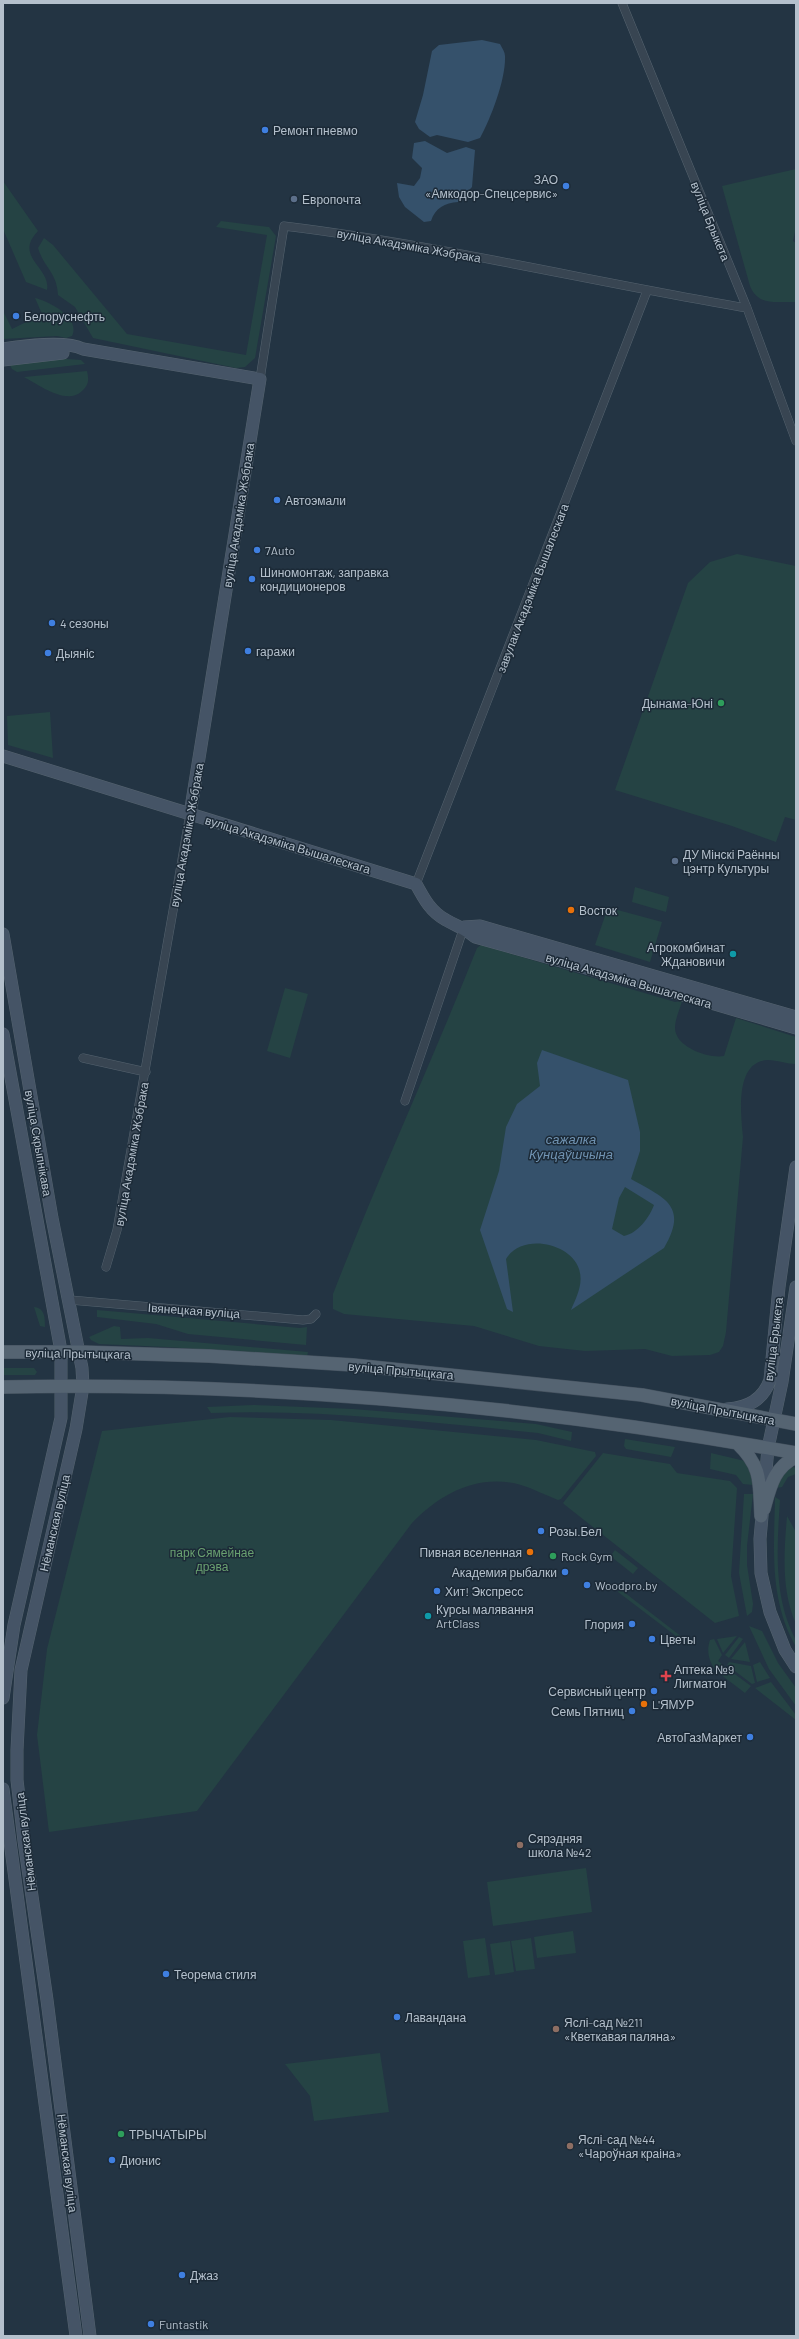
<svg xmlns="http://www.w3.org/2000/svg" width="799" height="2339" font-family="Barlow,sans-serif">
	<rect width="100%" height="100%" fill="#233443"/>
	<path fill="#254344" d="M 796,169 L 796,227 L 793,241 L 796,243 L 796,302 C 776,301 759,307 750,286 L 722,186 Z
		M 3,181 L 38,231 C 13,257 51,267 47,290 L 26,282 L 3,229 Z
		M 221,221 L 269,227 L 276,236 L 255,358 L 245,367 L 236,368 L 93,338 L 75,307 L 58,295 C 57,272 44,268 38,248 L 44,238 L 53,245 L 127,334 L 246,355 L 267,235 L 216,227 Z
		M 35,298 C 48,301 81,317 72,336 L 66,338 L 57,336 L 3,339 L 3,311 L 12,329 L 42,314 Z
		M 53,358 L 81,360 L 85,364 L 17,372 L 12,369 L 10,365 L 11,363 Z
		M 87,371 C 89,379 89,385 82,391 C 67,406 39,385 24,377 Z
		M 737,554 L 796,566 L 796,820 L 785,817 L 776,842 L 732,826 L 615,790 L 688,583 L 710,562 Z
		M 50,712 L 53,758 L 8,745 L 7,716 Z
		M 635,887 L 669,897 L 666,912 L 632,902 Z
		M 614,909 L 662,922 L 650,962 L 595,945 L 606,913 Z
		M 481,945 L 675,1002 L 682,1001 C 680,1009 675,1019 675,1028 C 675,1047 709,1059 724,1056 L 736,1018 L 796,1037 L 796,1064 C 787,1064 777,1060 768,1060 C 734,1061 741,1115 743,1137 L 726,1332 L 723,1346 L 719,1352 L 710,1355 L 672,1356 L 645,1349 L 585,1351 L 539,1346 L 474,1326 L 344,1314 L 333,1309 L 333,1294 C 378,1178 431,1064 477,948 Z
		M 285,988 L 308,994 L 290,1058 L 267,1051 Z
		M 34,1307 C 45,1308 45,1318 45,1327 L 40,1326 Z
		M 97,1310 L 300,1328 L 307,1327 L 306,1345 L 188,1334 L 156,1324 L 97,1317 Z
		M 114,1326 L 120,1327 L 121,1339 L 148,1338 L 308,1352 L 307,1357 L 167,1347 L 99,1344 L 91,1340 L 89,1337 Z
		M 3,1368 L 34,1368 L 37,1372 L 35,1375 L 3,1375 Z
		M 253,1405 L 353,1409 L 536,1424 L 572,1432 L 571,1441 L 538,1433 C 430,1422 320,1409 211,1413 L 207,1407 Z
		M 230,1417 L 331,1420 L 536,1440 L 595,1452 L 596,1456 L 561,1499 L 558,1500 C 545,1495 534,1489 521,1485 C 478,1473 440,1494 412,1523 L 197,1811 L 49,1832 L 37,1735 L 47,1649 L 102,1431 Z
		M 625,1439 L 675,1447 L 671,1457 L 626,1449 L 624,1446 Z
		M 603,1453 L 670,1464 L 677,1473 L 730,1481 L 737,1488 L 731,1576 L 739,1616 L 715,1623 L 565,1505 L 563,1503 Z
		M 711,1453 L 745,1461 L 748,1463 L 753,1485 L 743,1484 L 736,1475 L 710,1469 Z
		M 793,1467 L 796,1468 L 796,1474 L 788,1477 L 782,1487 L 776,1488 L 786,1469 Z
		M 744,1494 L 753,1494 L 747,1546 L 747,1565 L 753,1604 L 752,1612 L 747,1616 L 739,1573 Z
		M 775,1497 L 780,1500 C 777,1546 773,1598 796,1640 L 796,1647 C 769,1599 774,1550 775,1497 Z
		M 787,1516 L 796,1532 L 796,1624 C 781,1590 784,1552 787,1516 Z
		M 615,1550 L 638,1568 L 633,1574 L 614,1559 L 612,1554 Z
		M 620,1589 L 691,1644 L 689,1646 L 618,1592 Z
		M 749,1626 L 762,1631 L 778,1663 L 796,1688 L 796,1706 L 769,1669 Z
		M 737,1636 L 723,1653 L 717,1639 Z
		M 739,1637 L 743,1639 L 729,1658 L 725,1655 Z
		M 714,1639 L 722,1655 L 718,1661 L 724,1666 L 718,1672 C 709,1664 706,1651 710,1640 Z
		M 745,1642 L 750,1662 L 731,1659 Z
		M 729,1662 L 751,1666 L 755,1683 L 752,1684 L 727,1665 Z
		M 760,1662 L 770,1678 L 757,1682 L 753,1665 Z
		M 725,1667 L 751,1686 L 745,1693 L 720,1674 Z
		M 771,1682 L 796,1715 L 796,1720 L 755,1688 Z
		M 586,1868 L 592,1912 L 493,1926 L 487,1882 Z
		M 573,1931 L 576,1953 L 537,1958 L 534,1937 Z
		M 485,1938 L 490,1975 L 468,1978 L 463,1941 Z
		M 531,1938 L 535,1969 L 516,1971 L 511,1941 Z
		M 510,1941 L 514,1972 L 495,1975 L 490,1944 Z
		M 380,2053 L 389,2112 L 314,2121 L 310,2096 L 285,2064 Z"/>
	<path fill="#35516b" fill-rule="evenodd" d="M 482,40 L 500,44 C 502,48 505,52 505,56 C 506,79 491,118 480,138 L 468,142 L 437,135 L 430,137 L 419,129 L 415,122 L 423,95 L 432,51 L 439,45 Z
		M 425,141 L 447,153 L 466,147 L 475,150 L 472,187 L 458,202 C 445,203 435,208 431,221 L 424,222 L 405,207 L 399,197 L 397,183 L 414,186 L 420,178 L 422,168 L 412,158 L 414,143 Z
		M 542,1050 L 628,1080 L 640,1132 L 640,1151 L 631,1179 C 664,1198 689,1205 664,1248 L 571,1310 C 576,1298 584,1284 579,1269 C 570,1242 521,1233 506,1259 L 513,1312 L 507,1309 L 480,1230 L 499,1171 L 506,1127 L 517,1104 L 540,1086 L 537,1063 ZM 625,1187 L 654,1205 C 649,1218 638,1233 624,1236 L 612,1229 L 619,1198 Z"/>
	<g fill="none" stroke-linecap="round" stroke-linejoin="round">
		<defs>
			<path id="street" d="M 622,3 L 747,308 L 796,441
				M 260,379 L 284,226 C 440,245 593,282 747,308
				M 416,884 L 647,291
				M 83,1058 L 146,1072
				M 405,1101 L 464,927
				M 106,1267 L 117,1230 L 190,814
				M 70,1300 L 303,1320 L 311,1319 L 316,1314"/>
			<path id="secondary" d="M 3,349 C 23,346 65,340 83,349 L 260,379 L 190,814
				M 3,360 L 63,353
				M 3,756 L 416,884 C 424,899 431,912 446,920 C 458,927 465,928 475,937 L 694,998 L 796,1028
				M 464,927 L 480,926 L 796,1017
				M 3,934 L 52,1218 L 82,1368 L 83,1386 L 76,1429 L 21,1670 L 17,1750 L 17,1780 L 24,1841 L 47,2000 L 90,2336
				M 3,1034 L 61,1351 L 61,1418 L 14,1625 L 3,1698
				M 796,1287 L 782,1382 L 768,1448 L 760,1539 L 761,1573 L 770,1612 L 785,1650 L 796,1667
				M 727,1409 C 747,1408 763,1400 770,1380 L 779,1287 L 796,1167
				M 3,1789 L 76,2336"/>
			<path id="primary" d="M 3,1352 L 80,1352 L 209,1356 L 353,1365 L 642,1395 L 796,1424
				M 3,1387 C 268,1382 535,1406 796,1453
				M 738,1444 C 763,1468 759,1484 761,1516
				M 764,1509 C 770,1487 774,1467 796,1457"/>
		</defs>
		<use href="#street" stroke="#55636f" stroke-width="9"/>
		<use href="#secondary" stroke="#55636f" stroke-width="13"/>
		<use href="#primary" stroke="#44515e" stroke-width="14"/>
		<use href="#street" stroke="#384552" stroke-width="8"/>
		<use href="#secondary" stroke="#455466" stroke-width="12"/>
		<use href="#primary" stroke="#556472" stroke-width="13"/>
	</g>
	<g fill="#3f7fe0" stroke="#1c2a37" stroke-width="1.5">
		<circle cx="265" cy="130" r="4"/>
		<circle cx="566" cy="186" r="4"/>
		<circle cx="16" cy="316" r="4"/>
		<circle cx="277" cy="500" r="4"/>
		<circle cx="257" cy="550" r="4"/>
		<circle cx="252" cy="579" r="4"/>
		<circle cx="52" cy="623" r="4"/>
		<circle cx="248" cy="651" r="4"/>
		<circle cx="48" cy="653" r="4"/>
		<circle cx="541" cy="1531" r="4"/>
		<circle cx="565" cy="1572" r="4"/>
		<circle cx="587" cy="1585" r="4"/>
		<circle cx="437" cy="1591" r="4"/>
		<circle cx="632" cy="1624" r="4"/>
		<circle cx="652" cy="1639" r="4"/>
		<circle cx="654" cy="1691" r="4"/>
		<circle cx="632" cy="1711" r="4"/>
		<circle cx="750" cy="1737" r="4"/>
		<circle cx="166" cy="1974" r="4"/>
		<circle cx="397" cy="2017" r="4"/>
		<circle cx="112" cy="2160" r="4"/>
		<circle cx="182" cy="2275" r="4"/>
		<circle cx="151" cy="2324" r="4"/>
	</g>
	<g fill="#5c6f8a" stroke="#1c2a37" stroke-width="1.5">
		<circle cx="294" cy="199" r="4"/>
		<circle cx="675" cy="861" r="4"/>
	</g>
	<g fill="#2e9e5b" stroke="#1c2a37" stroke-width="1.5">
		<circle cx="721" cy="703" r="4"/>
		<circle cx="553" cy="1556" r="4"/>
		<circle cx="121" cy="2134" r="4"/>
	</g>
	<g fill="#e8710a" stroke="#1c2a37" stroke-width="1.5">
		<circle cx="571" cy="910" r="4"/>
		<circle cx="530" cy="1552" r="4"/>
		<circle cx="644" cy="1704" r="4"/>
	</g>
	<g fill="#0f9aa8" stroke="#1c2a37" stroke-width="1.5">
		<circle cx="733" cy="954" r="4"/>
		<circle cx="428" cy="1616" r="4"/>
	</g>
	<path fill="#e0444e" stroke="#1c2a37" stroke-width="1.5" d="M664 1670h4v4h4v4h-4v4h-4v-4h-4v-4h4z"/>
	<g fill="#8d6e63" stroke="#1c2a37" stroke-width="1.5">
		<circle cx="520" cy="1845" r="4"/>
		<circle cx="556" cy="2029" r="4"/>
		<circle cx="570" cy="2146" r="4"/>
	</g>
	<g text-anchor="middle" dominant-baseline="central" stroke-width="3" stroke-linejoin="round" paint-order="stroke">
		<g font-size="12" fill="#b4c0cc" stroke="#1c2a37" text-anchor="start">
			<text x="273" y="130">Ремонт пневмо</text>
			<text x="558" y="179" text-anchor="end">ЗАО<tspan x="558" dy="14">«Амкодор-Спецсервис»</tspan></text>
			<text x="302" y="199">Европочта</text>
			<text x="24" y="316">Белоруснефть</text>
			<text x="285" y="500">Автоэмали</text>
			<text x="265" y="550">7Auto</text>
			<text x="260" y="572">Шиномонтаж, заправка<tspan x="260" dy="14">кондиционеров</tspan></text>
			<text x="60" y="623">4 сезоны</text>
			<text x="256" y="651">гаражи</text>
			<text x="56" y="653">Дыяніс</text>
			<text x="713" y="703" text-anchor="end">Дынама-Юні</text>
			<text x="683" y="854">ДУ Мінскі Раённы<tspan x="683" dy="14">цэнтр Культуры</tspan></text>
			<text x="579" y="910">Восток</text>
			<text x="725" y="947" text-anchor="end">Агрокомбинат<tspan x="725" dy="14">Ждановичи</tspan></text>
			<text x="549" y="1531">Розы.Бел</text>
			<text x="522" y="1552" text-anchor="end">Пивная вселенная</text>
			<text x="561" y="1556">Rock Gym</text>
			<text x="557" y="1572" text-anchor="end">Академия рыбалки</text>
			<text x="595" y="1585">Woodpro.by</text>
			<text x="445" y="1591">Хит! Экспресс</text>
			<text x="436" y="1609">Курсы малявання<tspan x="436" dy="14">ArtClass</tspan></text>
			<text x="624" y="1624" text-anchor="end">Глория</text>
			<text x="660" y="1639">Цветы</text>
			<text x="674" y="1669">Аптека №9<tspan x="674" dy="14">Лигматон</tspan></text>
			<text x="646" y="1691" text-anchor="end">Сервисный центр</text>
			<text x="652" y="1704">L'ЯМУР</text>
			<text x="624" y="1711" text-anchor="end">Семь Пятниц</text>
			<text x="742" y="1737" text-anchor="end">АвтоГазМаркет</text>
			<text x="528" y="1838">Сярэдняя<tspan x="528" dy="14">школа №42</tspan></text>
			<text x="174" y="1974">Теорема стиля</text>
			<text x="405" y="2017">Лавандана</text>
			<text x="564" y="2022">Яслі-сад №211<tspan x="564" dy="14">«Кветкавая паляна»</tspan></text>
			<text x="129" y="2134">ТРЫЧАТЫРЫ</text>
			<text x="578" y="2139">Яслі-сад №44<tspan x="578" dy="14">«Чароўная краіна»</tspan></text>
			<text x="120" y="2160">Дионис</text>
			<text x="190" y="2275">Джаз</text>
			<text x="159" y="2324">Funtastik</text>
		</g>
		<g font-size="12" fill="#b4c0cc" stroke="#1c2a37">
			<text transform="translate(711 221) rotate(68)">вуліца Брыкета</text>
			<text transform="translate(409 245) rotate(10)">вуліца Акадэміка Жэбрака</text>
			<text transform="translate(238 515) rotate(-81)">вуліца Акадэміка Жэбрака</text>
			<text transform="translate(532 588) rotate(-69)">завулак Акадэміка Вышалескага</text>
			<text transform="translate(186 835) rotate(-80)">вуліца Акадэміка Жэбрака</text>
			<text transform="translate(288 844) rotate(17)">вуліца Акадэміка Вышалескага</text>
			<text transform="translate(629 980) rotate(16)">вуліца Акадэміка Вышалескага</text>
			<text transform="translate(39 1143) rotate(80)">вуліца Скрыпнікава</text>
			<text transform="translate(131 1154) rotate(-80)">вуліца Акадэміка Жэбрака</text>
			<text transform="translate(194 1310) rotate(4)">Івянецкая вуліца</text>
			<text transform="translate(773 1339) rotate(-83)">вуліца Брыкета</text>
			<text transform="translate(78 1353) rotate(1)">вуліца Прытыцкага</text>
			<text transform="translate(401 1370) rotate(5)">вуліца Прытыцкага</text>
			<text transform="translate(723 1410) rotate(11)">вуліца Прытыцкага</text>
			<text transform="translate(54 1523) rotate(-77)">Нёманская вуліца</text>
			<text transform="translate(25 1842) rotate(-97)">Нёманская вуліца</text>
			<text transform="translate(68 2163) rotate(83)">Нёманская вуліца</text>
		</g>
		<g font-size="12" fill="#69a070" stroke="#1c2a37">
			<text x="212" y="1552">парк Сямейнае<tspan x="212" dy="14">дрэва</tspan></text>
		</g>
		<g font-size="13" font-style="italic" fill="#7194b3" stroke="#1c2a37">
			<text x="571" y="1139">сажалка<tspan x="571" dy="15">Кунцаўшчына</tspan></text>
		</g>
	</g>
	<rect width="799" height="2339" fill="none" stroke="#b4c0cc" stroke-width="8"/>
</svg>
